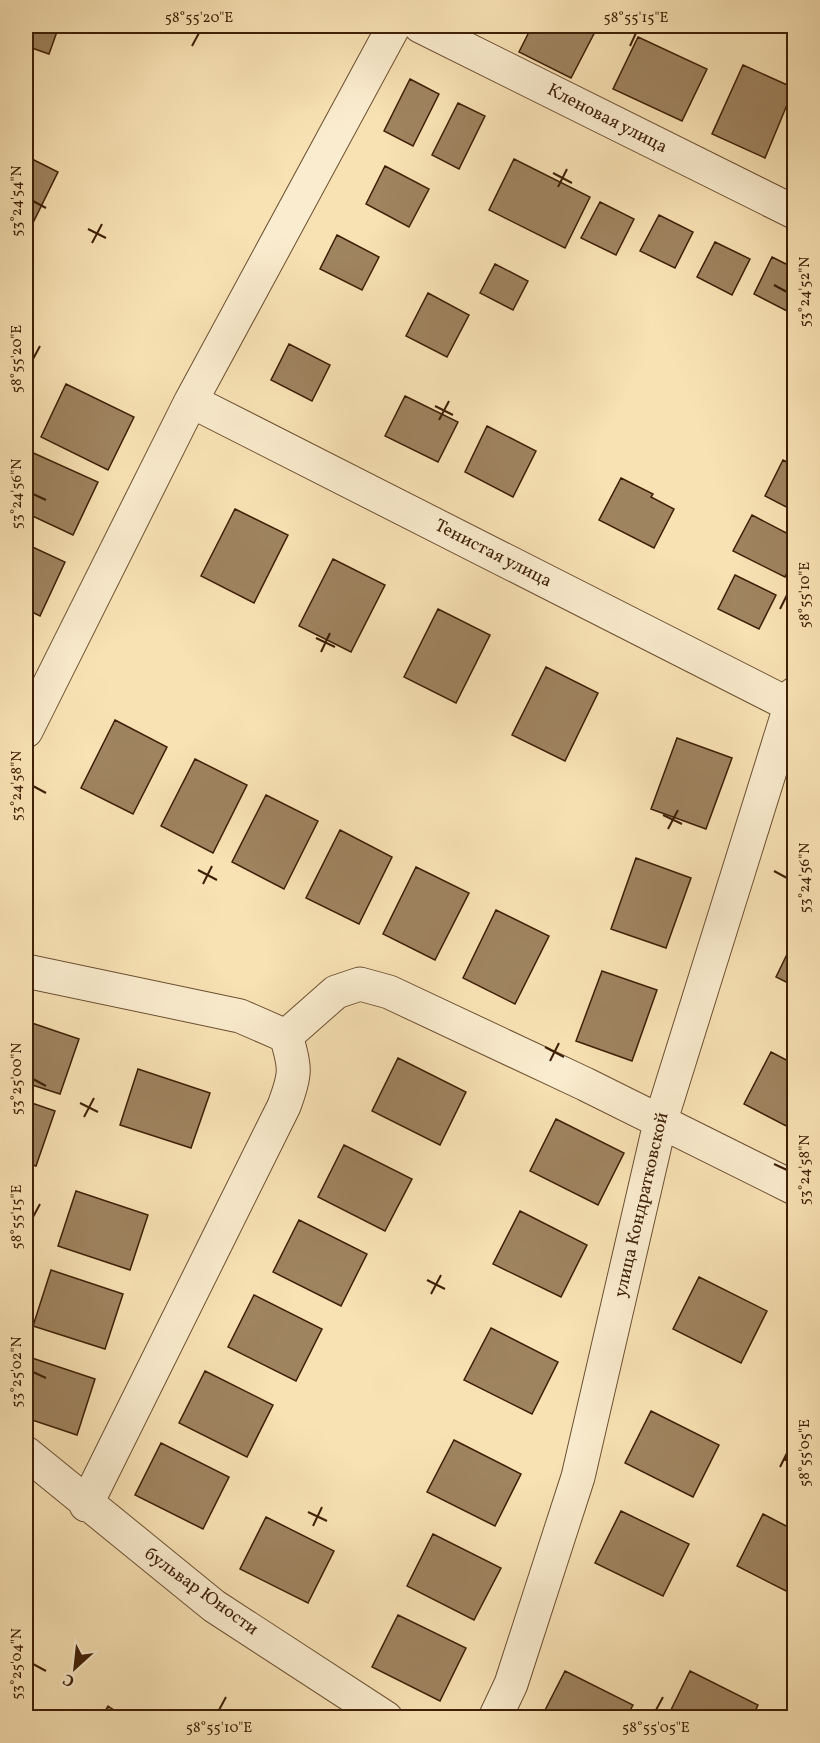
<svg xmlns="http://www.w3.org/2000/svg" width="820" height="1743" font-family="Vollkorn,serif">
	<rect width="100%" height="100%" fill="#f8e2b4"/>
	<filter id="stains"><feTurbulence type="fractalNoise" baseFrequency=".00333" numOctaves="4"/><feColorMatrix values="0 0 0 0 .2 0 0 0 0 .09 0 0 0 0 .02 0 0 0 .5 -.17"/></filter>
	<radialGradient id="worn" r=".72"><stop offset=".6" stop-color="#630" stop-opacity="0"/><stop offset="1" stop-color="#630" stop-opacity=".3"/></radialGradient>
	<path fill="#9f8460" stroke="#3e1f06" stroke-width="1.5" d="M 36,26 L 59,26 L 49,54 L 29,47 Z
		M 261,26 L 278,26 L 274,32 Z
		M 532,26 L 598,26 L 571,78 L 519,52 Z
		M 638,37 L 707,69 L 682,121 L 613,89 Z
		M 743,65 L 794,88 L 765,158 L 712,134 Z
		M 410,79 L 439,94 L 413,146 L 384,131 Z
		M 458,103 L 485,116 L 459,169 L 432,155 Z
		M 26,156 L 58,172 L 26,237 Z
		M 514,159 L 590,197 L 565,248 L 489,210 Z
		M 385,166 L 429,189 L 409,227 L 366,204 Z
		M 600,202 L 634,219 L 616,255 L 581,238 Z
		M 659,215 L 693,232 L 675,268 L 640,251 Z
		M 337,235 L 379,257 L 362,290 L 320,269 Z
		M 715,242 L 750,259 L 732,295 L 697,277 Z
		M 772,257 L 794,268 L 794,297 L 787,311 L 754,294 Z
		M 495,264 L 528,281 L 513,310 L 480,293 Z
		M 428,293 L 469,315 L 447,357 L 406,336 Z
		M 289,344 L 330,365 L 312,401 L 271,380 Z
		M 66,384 L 134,417 L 108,470 L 41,437 Z
		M 405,396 L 458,422 L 438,462 L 385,436 Z
		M 487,426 L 536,451 L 513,497 L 465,472 Z
		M 29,451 L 98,482 L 73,535 L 26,513 L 26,458 Z
		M 783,460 L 794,466 L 794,511 L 765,496 Z
		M 621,478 L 653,494 L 651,497 L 674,509 L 654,548 L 599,520 Z
		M 235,509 L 288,535 L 254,603 L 201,576 Z
		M 752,515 L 794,537 L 794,558 L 785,577 L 733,551 Z
		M 26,544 L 65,562 L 40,616 L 26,609 Z
		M 333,559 L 385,585 L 351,652 L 299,626 Z
		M 735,575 L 776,595 L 759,629 L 718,609 Z
		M 438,609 L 490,635 L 456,703 L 404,677 Z
		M 26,635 L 32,638 L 26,652 Z
		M 546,667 L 598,693 L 565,761 L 512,735 Z
		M 115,720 L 167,747 L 133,814 L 81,788 Z
		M 677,738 L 732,758 L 706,829 L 651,809 Z
		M 195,759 L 247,785 L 213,853 L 161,826 Z
		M 266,795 L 318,821 L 284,889 L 232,862 Z
		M 340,830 L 392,857 L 359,924 L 306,898 Z
		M 636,858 L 691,878 L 666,948 L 611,929 Z
		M 416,867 L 469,893 L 435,960 L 383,934 Z
		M 496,910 L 549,936 L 515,1004 L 463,978 Z
		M 794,940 L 794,986 L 776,977 Z
		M 602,971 L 657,990 L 632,1061 L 576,1041 Z
		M 26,1021 L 79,1039 L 60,1094 L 26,1083 Z
		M 771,1052 L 794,1064 L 794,1130 L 744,1104 Z
		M 398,1058 L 466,1092 L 440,1145 L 372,1111 Z
		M 138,1069 L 210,1093 L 191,1148 L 120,1125 Z
		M 26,1101 L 55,1111 L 36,1166 L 26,1163 Z
		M 556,1119 L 624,1153 L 598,1205 L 530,1171 Z
		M 344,1145 L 412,1179 L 385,1231 L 318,1197 Z
		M 76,1191 L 148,1215 L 130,1270 L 58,1246 Z
		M 520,1211 L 587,1245 L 561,1297 L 493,1264 Z
		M 299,1220 L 367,1254 L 341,1306 L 273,1272 Z
		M 51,1270 L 123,1294 L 105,1349 L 33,1326 Z
		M 699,1277 L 767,1311 L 741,1363 L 673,1329 Z
		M 254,1295 L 322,1329 L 296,1381 L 228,1347 Z
		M 491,1328 L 558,1362 L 532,1414 L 464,1380 Z
		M 26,1356 L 95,1379 L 77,1435 L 26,1418 Z
		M 205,1371 L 273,1405 L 247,1457 L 179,1423 Z
		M 651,1411 L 719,1445 L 693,1497 L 625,1463 Z
		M 454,1440 L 521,1474 L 495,1526 L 427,1492 Z
		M 794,1442 L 794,1465 L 785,1460 Z
		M 161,1443 L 229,1477 L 203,1529 L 135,1495 Z
		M 621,1511 L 689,1544 L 663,1596 L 595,1563 Z
		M 763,1514 L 794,1530 L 794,1595 L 737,1566 Z
		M 266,1517 L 334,1551 L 308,1603 L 240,1569 Z
		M 433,1534 L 501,1568 L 474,1620 L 407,1586 Z
		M 398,1615 L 466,1648 L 440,1701 L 372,1667 Z
		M 565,1671 L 633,1705 L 626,1718 L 541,1718 Z
		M 690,1671 L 758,1705 L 752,1718 L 667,1718 Z
		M 108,1706 L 126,1718 L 101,1718 Z"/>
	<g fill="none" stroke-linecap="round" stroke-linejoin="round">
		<defs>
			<path id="street" d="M 420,26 L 794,212
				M 191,401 L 794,707
				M 26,731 L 191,401 L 394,26
				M 26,971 L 240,1016 L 286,1036 C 296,1068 296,1074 284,1106 L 86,1505
				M 286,1036 L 336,992 L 360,984 L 389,992 L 585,1084 L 794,1188
				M 26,1453 L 214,1606 L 386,1718
				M 495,1718 L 511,1684 L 578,1477 L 660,1123 L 794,694"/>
		</defs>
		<use href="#street" stroke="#6c5032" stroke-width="35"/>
		<use href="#street" stroke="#faecce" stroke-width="33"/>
	</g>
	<path fill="none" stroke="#3e1f06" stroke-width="2" d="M 192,46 L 199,33M 630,46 L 636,33M 553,173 L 572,183M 558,187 L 567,169M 33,201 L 46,208M 88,229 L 106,238M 92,243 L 102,224M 774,285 L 787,292M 33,359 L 40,346M 435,406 L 453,415M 439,420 L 449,401M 33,494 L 46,500M 780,609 L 787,595M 316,638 L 335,647M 321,652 L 330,633M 33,786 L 46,793M 663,815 L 682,824M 668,829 L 678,810M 198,870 L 217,880M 774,871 L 787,878M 203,884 L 212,866M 545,1047 L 564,1057M 550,1061 L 559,1043M 33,1079 L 46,1086M 80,1103 L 98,1112M 84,1117 L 94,1098M 774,1164 L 787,1170M 33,1217 L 40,1204M 427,1280 L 445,1289M 431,1294 L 441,1275M 33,1372 L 46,1378M 780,1467 L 787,1453M 308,1512 L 327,1521M 313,1526 L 322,1507M 33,1664 L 46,1671M 219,1710 L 226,1697M 656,1710 L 663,1697"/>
	<g text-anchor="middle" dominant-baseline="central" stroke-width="4.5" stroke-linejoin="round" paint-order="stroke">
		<g font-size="18" fill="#3e1f06" stroke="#faecce">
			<text transform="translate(607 119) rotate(27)">Кленовая улица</text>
			<text transform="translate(493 554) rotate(27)">Тенистая улица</text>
			<text transform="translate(642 1205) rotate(-77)">улица Кондратковской</text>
			<text transform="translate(201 1592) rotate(36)">бульвар Юности</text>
		</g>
	</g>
	<rect width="820" height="1743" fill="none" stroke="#f8e2b4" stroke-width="66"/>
	<g transform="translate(75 1668) rotate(207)" stroke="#faecce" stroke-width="4.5" paint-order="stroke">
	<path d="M0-4.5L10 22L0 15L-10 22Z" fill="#3e1f06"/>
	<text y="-9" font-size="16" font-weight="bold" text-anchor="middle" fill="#3e1f06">С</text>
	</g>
	<rect x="33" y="33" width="754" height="1677" fill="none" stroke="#3e1f06" stroke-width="2"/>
	<g font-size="15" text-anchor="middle" fill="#3e1f06">
		<text x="199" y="22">58°55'20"E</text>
		<text x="636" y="22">58°55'15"E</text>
		<text transform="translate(16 201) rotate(-90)" y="5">53°24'54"N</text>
		<text transform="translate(804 292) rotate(-90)" y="5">53°24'52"N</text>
		<text transform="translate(16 359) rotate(-90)" y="5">58°55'20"E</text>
		<text transform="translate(16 494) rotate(-90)" y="5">53°24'56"N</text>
		<text transform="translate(804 595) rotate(-90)" y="5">58°55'10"E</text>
		<text transform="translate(16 786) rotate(-90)" y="5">53°24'58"N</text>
		<text transform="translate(804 878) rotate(-90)" y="5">53°24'56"N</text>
		<text transform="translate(16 1079) rotate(-90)" y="5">53°25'00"N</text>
		<text transform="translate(804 1170) rotate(-90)" y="5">53°24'58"N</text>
		<text transform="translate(16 1217) rotate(-90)" y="5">58°55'15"E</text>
		<text transform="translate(16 1372) rotate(-90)" y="5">53°25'02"N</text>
		<text transform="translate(804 1453) rotate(-90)" y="5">58°55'05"E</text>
		<text transform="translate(16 1664) rotate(-90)" y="5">53°25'04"N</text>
		<text x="219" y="1732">58°55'10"E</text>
		<text x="656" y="1732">58°55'05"E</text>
	</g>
	<rect width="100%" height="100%" filter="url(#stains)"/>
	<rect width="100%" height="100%" fill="url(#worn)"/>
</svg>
